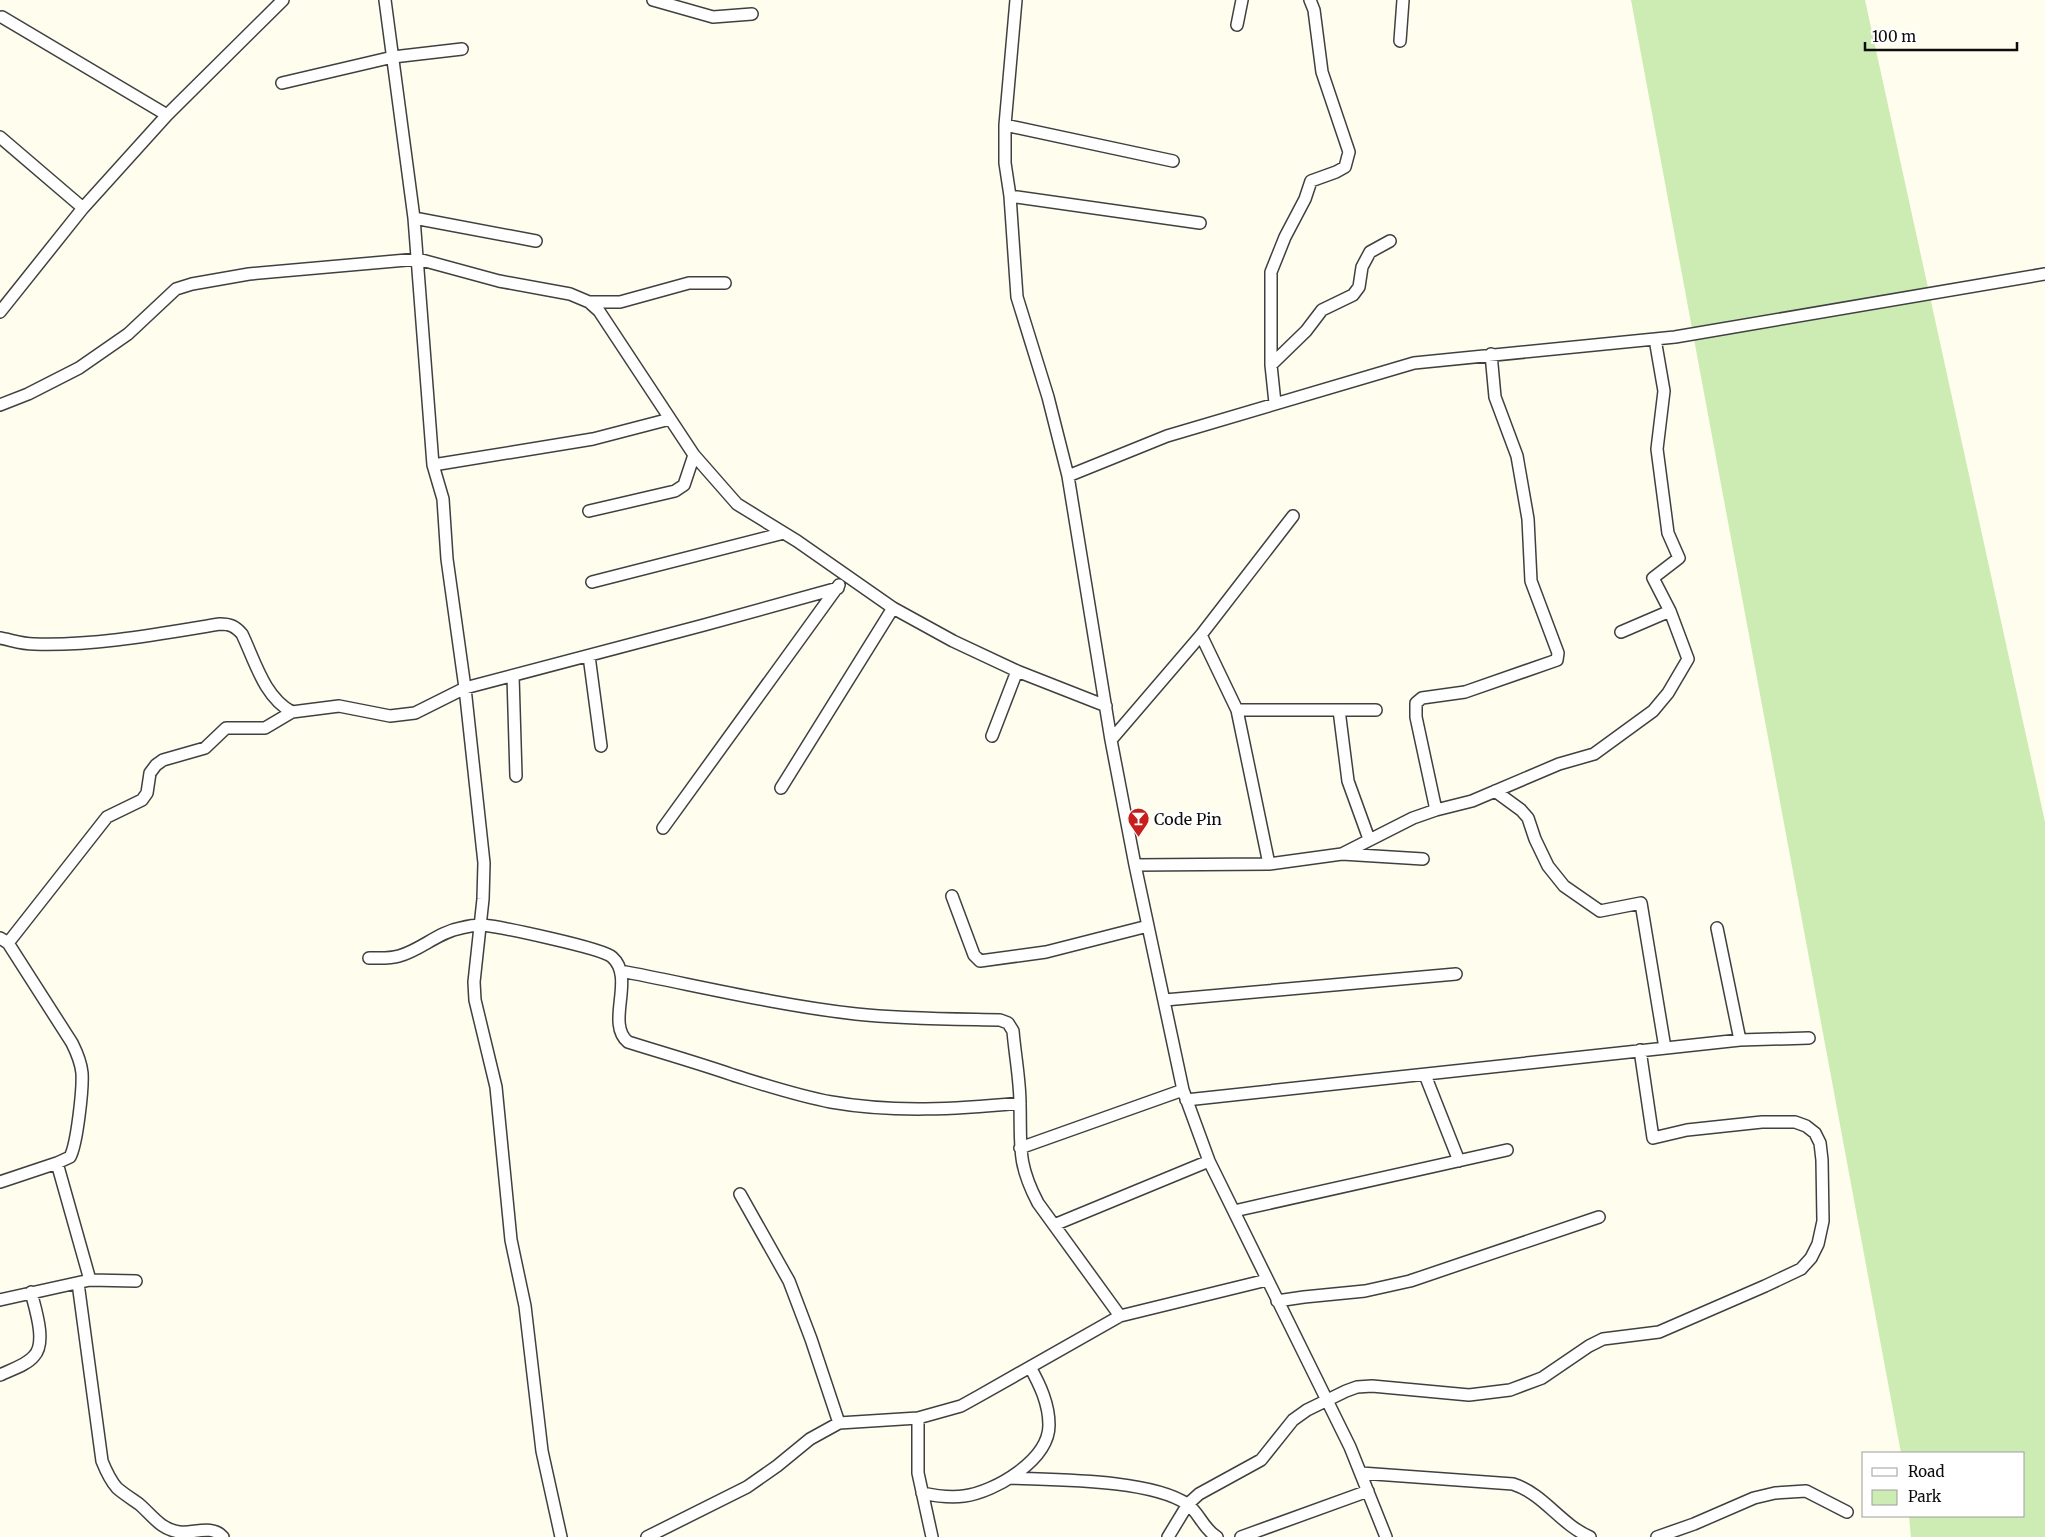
<svg xmlns="http://www.w3.org/2000/svg" width="2045" height="1537" font-family="Merriweather,serif">
	<rect width="100%" height="100%" fill="#fffded"/>
	<path fill="#cdecb3" d="M 1631,0 L 1865,0 L 2045,822 L 2045,1537 L 1911,1537 L 1909,1516 L 2024,1516 L 2024,1453 L 1901,1453 Z"/>
	<g fill="none" stroke-linecap="round" stroke-linejoin="round">
		<defs>
			<path id="minor" d="M 385,0 L 414,218 L 433,465 L 443,499 L 447,559 L 465,688 L 484,863 L 483,899 L 474,982 L 475,1000 L 496,1087 L 511,1240 L 525,1306 L 542,1451 L 561,1537
				M 653,0 L 713,17 L 752,14
				M 1016,0 L 1005,125 L 1005,163 L 1010,196 L 1017,297 L 1048,397 L 1068,476 L 1111,740 L 1135,865 L 1183,1090 L 1209,1161 L 1350,1447 L 1386,1537
				M 2,17 L 167,115
				M 1237,25 L 1242,0
				M 1400,41 L 1403,0
				M 282,83 L 393,57 L 462,49
				M 1005,125 L 1173,161
				M 0,137 L 83,208
				M 1010,196 L 1200,223
				M 414,218 L 536,241
				M 589,302 L 620,302 L 689,283 L 725,283
				M 0,312 L 83,208 L 167,115 L 283,0
				M 1271,365 L 1306,331 L 1322,310 L 1353,295 L 1359,287 L 1362,267 L 1370,252 L 1390,241
				M 1275,403 L 1271,365 L 1271,272 L 1285,237 L 1305,199 L 1311,181 L 1336,172 L 1345,167 L 1349,152 L 1322,72 L 1314,10 L 1310,0
				M 0,405 L 28,394 L 79,368 L 128,334 L 176,289 L 192,284 L 249,274 L 418,259 L 499,281 L 570,294 L 589,302 L 599,311 L 694,455 L 737,504 L 797,541 L 893,608 L 953,641 L 1017,671 L 1106,706
				M 433,465 L 593,439 L 670,419
				M 1068,476 L 1167,436 L 1414,363 L 1675,337 L 2045,274
				M 589,511 L 675,491 L 684,485 L 694,455
				M 592,582 L 784,533
				M 1621,632 L 1670,611 L 1653,578 L 1679,558 L 1668,533 L 1657,449 L 1664,391 L 1655,339
				M 1201,635 L 1237,710 L 1269,864
				M 0,638 C 11,640 22,644 34,644 C 96,646 159,634 220,624 C 230,624 235,626 242,634 C 255,661 264,697 292,712
				M 589,656 L 601,746
				M 513,676 L 516,776
				M 1237,710 L 1376,710
				M 1339,710 L 1348,781 L 1369,839
				M 992,736 L 1017,671
				M 1111,740 L 1201,635 L 1293,516
				M 781,788 L 893,608
				M 1495,791 L 1521,810 L 1528,818 L 1535,839 L 1548,866 L 1564,886 L 1600,911 L 1641,903 L 1665,1048
				M 1436,810 L 1416,717 L 1416,703 L 1422,698 L 1465,692 L 1557,660 L 1558,653 L 1531,581 L 1528,519 L 1517,456 L 1495,397 L 1491,354
				M 663,828 L 839,585
				M 1342,854 L 1413,818 L 1436,810 L 1472,801 L 1559,764 L 1594,754 L 1653,711 L 1668,693 L 1688,659 L 1670,611
				M 1135,865 L 1269,864 L 1342,854 L 1423,859
				M 952,896 L 974,955 L 980,961 L 1046,952 L 1148,926
				M 1717,928 L 1740,1040
				M 0,938 L 8,943 L 72,1043 C 77,1053 81,1062 82,1073 C 83,1089 77,1144 70,1157 L 57,1163 L 0,1182
				M 8,943 L 107,817 L 142,800 L 147,793 L 150,773 L 156,765 L 163,760 L 205,748 L 226,728 L 265,728 L 292,712 L 339,706 L 390,716 L 415,713 L 465,688 L 704,625 L 838,588
				M 369,958 C 379,958 389,959 399,956 C 421,950 438,932 461,928 C 468,926 476,925 483,925 C 501,927 602,948 612,957 C 636,978 605,1023 628,1042 C 663,1053 698,1063 733,1075 C 765,1085 798,1096 831,1102 C 894,1113 958,1109 1020,1103
				M 621,971 C 699,986 777,1005 856,1014 C 904,1019 952,1019 1000,1020 L 1008,1023 L 1013,1031 C 1015,1055 1020,1080 1020,1104 C 1021,1147 1017,1163 1038,1203 L 1120,1316
				M 1165,1000 L 1456,974
				M 1425,1075 L 1459,1161
				M 1186,1100 L 1740,1040 L 1809,1038
				M 1020,1148 L 1183,1090
				M 57,1163 L 90,1280
				M 740,1194 L 789,1281 L 811,1339 L 839,1423
				M 1234,1211 L 1507,1150
				M 1054,1225 L 1209,1161
				M 78,1283 L 102,1461 C 106,1471 110,1480 117,1488 C 124,1494 132,1499 139,1504 C 152,1515 160,1529 179,1532 C 193,1534 212,1524 223,1537
				M 0,1300 L 90,1280 L 136,1281
				M 1277,1301 L 1304,1297 L 1365,1291 L 1410,1281 L 1599,1217
				M 0,1375 C 10,1370 27,1365 34,1356 C 47,1343 35,1308 31,1292
				M 918,1418 L 918,1473 L 932,1537
				M 1361,1473 L 1513,1484 C 1544,1494 1560,1524 1590,1537
				M 1010,1478 C 1055,1480 1150,1479 1187,1504 C 1199,1512 1203,1529 1217,1537
				M 922,1493 C 936,1496 950,1498 964,1496 C 995,1492 1049,1460 1049,1425 C 1049,1404 1040,1385 1030,1367
				M 647,1537 L 747,1487 L 777,1466 L 810,1439 L 839,1423 L 918,1418 L 961,1406 L 979,1396 L 1120,1316 L 1267,1280
				M 1168,1537 L 1188,1504 L 1199,1494 L 1261,1460 L 1293,1420 L 1307,1410 L 1346,1391 L 1357,1387 L 1372,1386 L 1469,1395 L 1510,1390 L 1542,1378 L 1589,1346 L 1603,1339 L 1659,1332 L 1765,1286 L 1801,1269 L 1811,1258 L 1818,1244 L 1823,1221 L 1822,1160 L 1820,1143 L 1815,1133 L 1806,1126 L 1795,1122 L 1762,1122 L 1687,1130 L 1653,1138 L 1640,1050
				M 1241,1537 L 1368,1491
				M 1657,1537 L 1694,1524 L 1754,1498 L 1775,1493 L 1806,1491 L 1847,1512"/>
		</defs>
		<use href="#minor" stroke="#404040" stroke-width="14"/>
		<use href="#minor" stroke="#fff" stroke-width="11"/>
	</g>
	<defs>
		<symbol id="bar-pin" viewBox="-11 -11 22 30"><path d="M0 17L-7.5 6A9.5 9.5 0 1 1 7.5 6Z" fill="#c71f1b" stroke="#fff"/><path d="M-6-5H6L.8 .8V4.5H3.5V6h-7V4.5H-.8V.8Z" fill="#fff"/></symbol>
	</defs>
	<g fill-rule="evenodd">
		<use href="#bar-pin" x="1126" y="806" width="25" height="34"/>
	</g>
	<g text-anchor="middle" dominant-baseline="central" stroke-width="5" stroke-linejoin="round" paint-order="stroke">
		<g font-size="16" fill="#0d0d0d" stroke="#fff" text-anchor="start">
			<text x="1154" y="819">Code Pin</text>
		</g>
	</g>
	<rect x="1862" y="1452" width="162" height="65" fill="#ffffff" stroke="#9e9e9e"/>
	<rect x="1872" y="1468" width="25" height="8" fill="#ffffff" stroke="#9e9e9e"/>
	<text x="1908" y="1477" font-size="15" fill="#0d0d0d">Road</text>
	<rect x="1872" y="1490" width="25" height="15" fill="#cdecb3" stroke="#9e9e9e"/>
	<text x="1908" y="1502" font-size="15" fill="#0d0d0d">Park</text>
	<path d="M1865 42v8h152v-8" fill="none" stroke="#0d0d0d" stroke-width="2.5"/>
	<text x="1872" y="42" font-size="15" fill="#0d0d0d" stroke="#ffffff" stroke-width="4" paint-order="stroke">100 m</text>
</svg>
